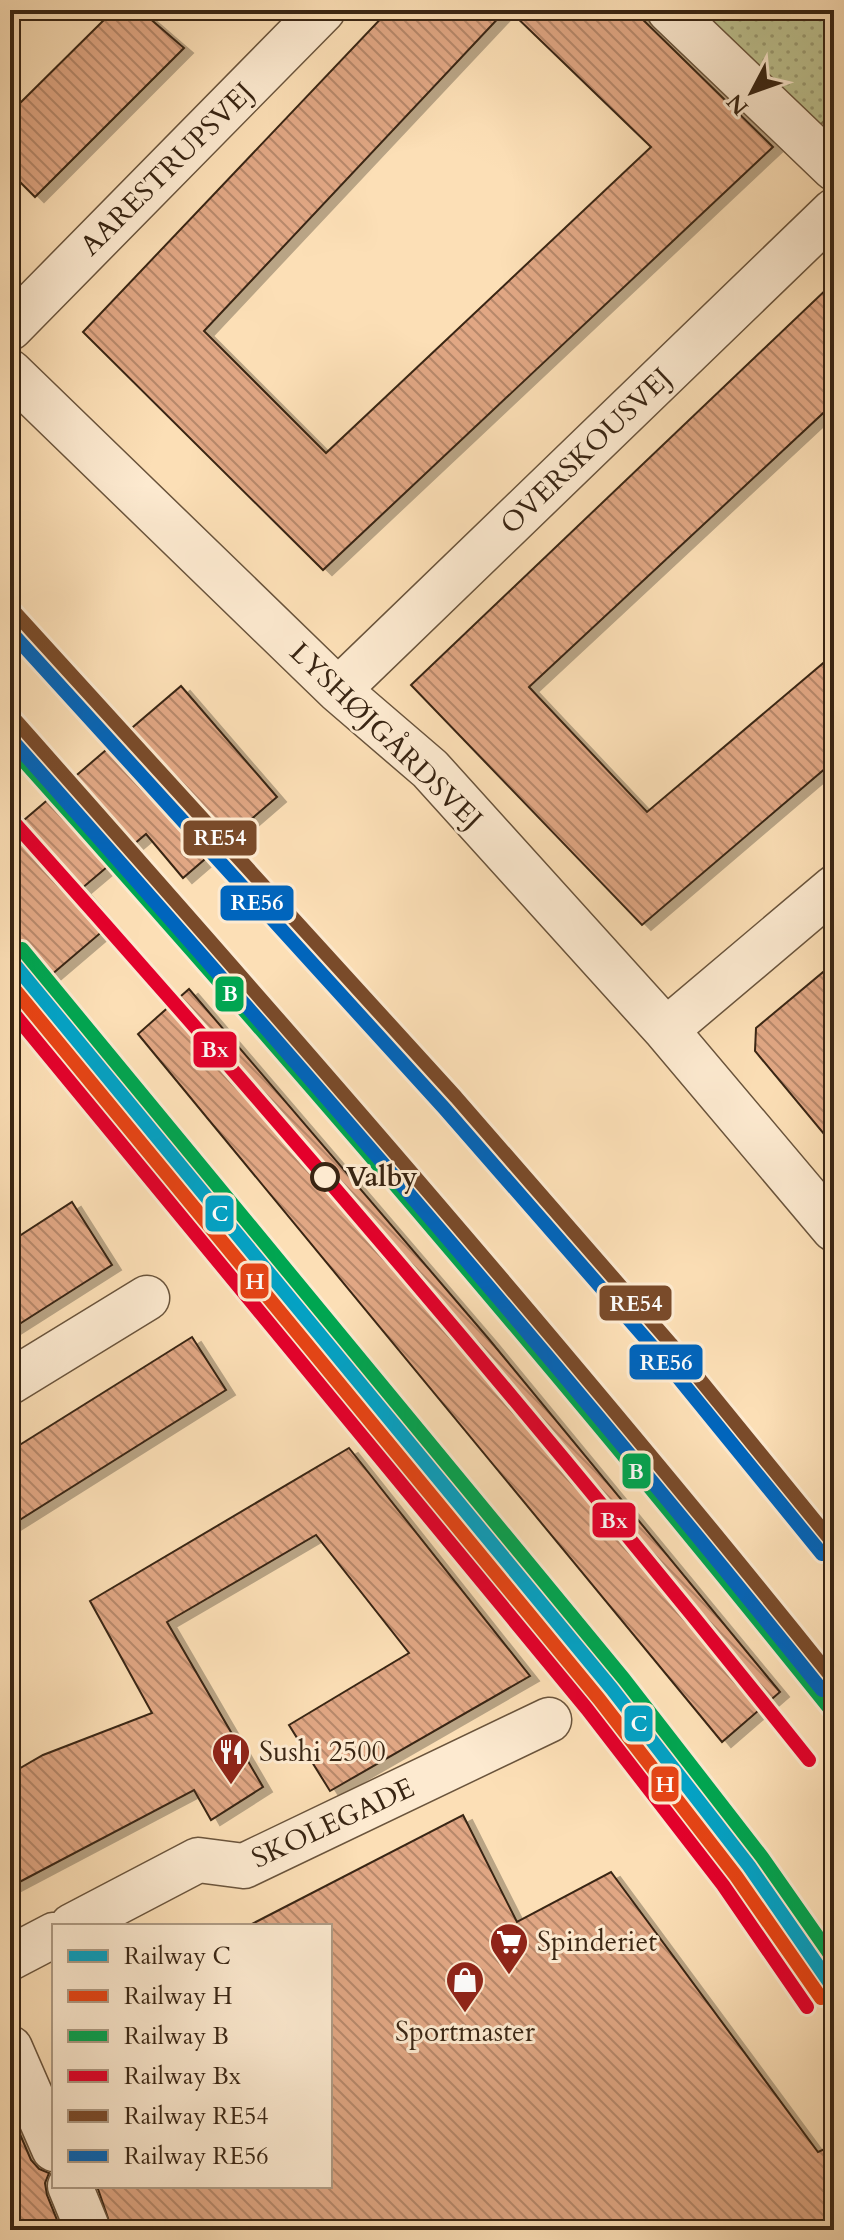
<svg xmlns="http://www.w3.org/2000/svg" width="844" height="2240" font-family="Cardo,serif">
	<defs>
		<pattern id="grass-dots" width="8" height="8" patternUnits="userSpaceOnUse" patternTransform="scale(2)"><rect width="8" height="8" fill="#bdc290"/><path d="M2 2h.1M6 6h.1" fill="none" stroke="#9b9d74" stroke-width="1.8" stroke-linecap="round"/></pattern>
		<pattern id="building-back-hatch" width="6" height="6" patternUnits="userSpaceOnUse" patternTransform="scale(2)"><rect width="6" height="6" fill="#e1a784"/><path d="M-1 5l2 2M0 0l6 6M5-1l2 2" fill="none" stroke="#b7886b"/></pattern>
		<filter id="shadow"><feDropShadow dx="9" dy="5" stdDeviation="0" flood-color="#0004"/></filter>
	</defs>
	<rect width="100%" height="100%" fill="#fcdfb6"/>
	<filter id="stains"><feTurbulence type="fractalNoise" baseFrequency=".0025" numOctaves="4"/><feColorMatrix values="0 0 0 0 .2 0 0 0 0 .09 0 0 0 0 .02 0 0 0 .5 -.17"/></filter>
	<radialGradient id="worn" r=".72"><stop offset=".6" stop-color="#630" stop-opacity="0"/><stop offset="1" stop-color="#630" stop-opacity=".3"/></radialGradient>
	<path fill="url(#grass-dots)" stroke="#7b7452" stroke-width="2" d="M 697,10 L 834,10 L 834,111 L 820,125 Z"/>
	<path fill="url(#building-back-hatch)" stroke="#392513" stroke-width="2" filter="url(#shadow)" d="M 114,10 L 140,10 L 184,48 L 35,197 L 10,172 L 10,113 Z
		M 389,10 L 506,10 L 204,331 L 326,453 L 651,147 L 509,10 L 633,10 L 773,147 L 323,570 L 83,332 Z
		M 834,282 L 834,403 L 529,687 L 647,812 L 834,654 L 834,761 L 642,925 L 411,685 Z
		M 181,686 L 277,797 L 183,878 L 146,834 L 81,889 L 111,924 L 10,1010 L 10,832 Z
		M 834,963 L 834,1146 L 755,1051 L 756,1028 Z
		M 189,989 L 488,1338 L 780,1692 L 722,1742 L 138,1034 Z
		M 72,1202 L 112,1265 L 10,1330 L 10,1242 Z
		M 192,1337 L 226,1390 L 10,1526 L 10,1451 Z
		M 349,1448 L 530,1676 L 330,1791 L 289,1725 L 409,1653 L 316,1535 L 167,1622 L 263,1787 L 211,1820 L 194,1790 L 10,1887 L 10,1774 L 43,1755 L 152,1713 L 90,1601 Z
		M 463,1815 L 517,1922 L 611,1872 L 818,2152 L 834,2145 L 834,2230 L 112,2230 L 97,2186 L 330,2186 L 330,1926 L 248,1926 Z
		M 10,2111 L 31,2160 L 39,2169 L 49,2173 L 45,2183 L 47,2195 L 61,2230 L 10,2230 Z"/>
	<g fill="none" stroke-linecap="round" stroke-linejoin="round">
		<defs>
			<path id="street" d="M 669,10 L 834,168
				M 10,328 L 323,10
				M 10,372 L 338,690 L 430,769 L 666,1030 L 834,1229
				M 338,690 L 834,211
				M 666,1030 L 834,888
				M 10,1382 L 147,1298
				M 72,1926 L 198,1860 L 244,1866 L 549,1720
				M 10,1958 L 54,1935
				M 10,2048 L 54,2149
				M 70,2186 L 88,2230"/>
		</defs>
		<use href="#street" stroke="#6a543c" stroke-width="47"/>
		<use href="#street" stroke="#fdead0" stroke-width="44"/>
		<defs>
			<path id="rail-1" d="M 10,959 L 612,1689 L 749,1866 L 834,1989"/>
			<path id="rail-2" d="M 10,984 L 599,1699 L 736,1876 L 821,1998"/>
			<path id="rail-3" d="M 22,759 C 301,1071 573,1388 834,1714
				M 22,949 L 624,1679 L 762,1857 L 834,1960"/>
			<path id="rail-4" d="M 10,818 C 285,1125 552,1438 809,1760
				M 10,1009 L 587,1709 L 723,1885 L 807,2007"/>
			<path id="rail-5" d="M 10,607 L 456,1097 L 671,1344 L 834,1544
				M 10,714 C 291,1031 569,1349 834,1680"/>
			<path id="rail-6" d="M 10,631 L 444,1108 L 659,1354 L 822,1554
				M 10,738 C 287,1050 561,1364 822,1690"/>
		</defs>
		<use href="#rail-1" stroke="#fdead0" stroke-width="20"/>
		<use href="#rail-2" stroke="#fdead0" stroke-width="20"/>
		<use href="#rail-3" stroke="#fdead0" stroke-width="20"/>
		<use href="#rail-4" stroke="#fdead0" stroke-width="20"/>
		<use href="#rail-5" stroke="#fdead0" stroke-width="20"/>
		<use href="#rail-6" stroke="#fdead0" stroke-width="20"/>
		<use href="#rail-1" stroke="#03a2c5" stroke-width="14"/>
		<use href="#rail-2" stroke="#e64415" stroke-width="14"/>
		<use href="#rail-3" stroke="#00a651" stroke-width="14"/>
		<use href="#rail-4" stroke="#e4002b" stroke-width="14"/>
		<use href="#rail-5" stroke="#7a4b2a" stroke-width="14"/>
		<use href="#rail-6" stroke="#0065bd" stroke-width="14"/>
	</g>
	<defs>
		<symbol id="restaurant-pin" viewBox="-11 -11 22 30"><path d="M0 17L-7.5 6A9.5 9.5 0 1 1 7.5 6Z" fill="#8f2418" stroke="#fdead0"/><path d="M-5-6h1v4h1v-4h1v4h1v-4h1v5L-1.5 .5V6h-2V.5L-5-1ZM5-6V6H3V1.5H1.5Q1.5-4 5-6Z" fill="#fff"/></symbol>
		<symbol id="supermarket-pin" viewBox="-11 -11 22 30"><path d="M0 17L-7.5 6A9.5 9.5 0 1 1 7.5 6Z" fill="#8f2418" stroke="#fdead0"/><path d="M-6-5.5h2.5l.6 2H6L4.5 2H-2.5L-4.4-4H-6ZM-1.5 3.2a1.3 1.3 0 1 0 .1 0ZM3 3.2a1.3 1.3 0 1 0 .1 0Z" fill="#fff"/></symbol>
		<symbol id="shop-pin" viewBox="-11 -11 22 30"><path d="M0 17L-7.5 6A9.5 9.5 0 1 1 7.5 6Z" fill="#8f2418" stroke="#fdead0"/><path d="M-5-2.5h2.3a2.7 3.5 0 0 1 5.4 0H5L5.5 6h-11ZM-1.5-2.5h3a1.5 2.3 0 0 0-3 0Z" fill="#fff"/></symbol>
	</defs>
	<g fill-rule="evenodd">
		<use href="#restaurant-pin" x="209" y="1730" width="44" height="60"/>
		<use href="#supermarket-pin" x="487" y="1920" width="44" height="60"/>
		<use href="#shop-pin" x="443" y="1958" width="44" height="60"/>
	</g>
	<circle fill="#fdead0" stroke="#392513" stroke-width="4" cx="325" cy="1177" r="13"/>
	<g text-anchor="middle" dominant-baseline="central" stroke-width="6" stroke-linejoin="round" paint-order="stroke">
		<g font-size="28" fill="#392513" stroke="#fdead0">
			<text transform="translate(167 169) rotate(-45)">AARESTRUPSVEJ</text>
			<text transform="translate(586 451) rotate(-44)">OVERSKOUSVEJ</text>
			<text transform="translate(386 736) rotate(44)">LYSHØJGÅRDSVEJ</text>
			<text transform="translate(333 1823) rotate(-25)">SKOLEGADE</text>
		</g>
		<g font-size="28" font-weight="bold" fill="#392513" stroke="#fdead0" text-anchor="start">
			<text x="346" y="1177">Valby</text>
		</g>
		<g font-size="28" fill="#392513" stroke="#fdead0" text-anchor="start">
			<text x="259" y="1752">Sushi 2500</text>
			<text x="537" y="1942">Spinderiet</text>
			<text x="465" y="2032" text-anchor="middle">Sportmaster</text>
		</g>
	</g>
	<g stroke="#fdead0" stroke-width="3">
		<rect x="182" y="819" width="76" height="38" rx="8" fill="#7a4b2a"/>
		<rect x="219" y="884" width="76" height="38" rx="8" fill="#0065bd"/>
		<rect x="214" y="975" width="31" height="38" rx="8" fill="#00a651"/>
		<rect x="192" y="1030" width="46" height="39" rx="8" fill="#e4002b"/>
		<rect x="204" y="1194" width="31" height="39" rx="8" fill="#03a2c5"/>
		<rect x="239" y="1262" width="31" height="38" rx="8" fill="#e64415"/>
		<rect x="598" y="1284" width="75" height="38" rx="8" fill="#7a4b2a"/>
		<rect x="628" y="1343" width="76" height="38" rx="8" fill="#0065bd"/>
		<rect x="621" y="1452" width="31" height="38" rx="8" fill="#00a651"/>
		<rect x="591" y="1501" width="46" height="38" rx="8" fill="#e4002b"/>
		<rect x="623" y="1704" width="31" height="39" rx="8" fill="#03a2c5"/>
		<rect x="650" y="1765" width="30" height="38" rx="8" fill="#e64415"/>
	</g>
	<g font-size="22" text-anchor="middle" font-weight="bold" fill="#fff">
		<text x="220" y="845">RE54</text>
		<text x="257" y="910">RE56</text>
		<text x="230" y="1001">B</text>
		<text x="215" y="1057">Bx</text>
		<text x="220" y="1221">C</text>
		<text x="255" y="1289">H</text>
		<text x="636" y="1311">RE54</text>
		<text x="666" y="1370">RE56</text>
		<text x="636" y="1479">B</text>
		<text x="614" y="1528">Bx</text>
		<text x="639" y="1731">C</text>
		<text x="665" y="1792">H</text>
	</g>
	<rect width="844" height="2240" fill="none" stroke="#fcdfb6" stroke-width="40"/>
	<rect x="12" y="12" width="820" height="2216" fill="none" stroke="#392513" stroke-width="4"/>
	<rect x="20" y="20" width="804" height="2200" fill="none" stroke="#392513" stroke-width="2"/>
	<rect x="52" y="1924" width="280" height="264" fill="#fdead0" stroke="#af9b84" stroke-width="2"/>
	<rect x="68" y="1950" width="40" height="12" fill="#03a2c5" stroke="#af9b84" stroke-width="2"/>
	<text x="124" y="1964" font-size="24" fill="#392513">Railway C</text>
	<rect x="68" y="1990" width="40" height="12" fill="#e64415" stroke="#af9b84" stroke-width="2"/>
	<text x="124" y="2004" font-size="24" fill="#392513">Railway H</text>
	<rect x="68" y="2030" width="40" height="12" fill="#00a651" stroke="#af9b84" stroke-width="2"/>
	<text x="124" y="2044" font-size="24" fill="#392513">Railway B</text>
	<rect x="68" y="2070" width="40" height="12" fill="#e4002b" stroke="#af9b84" stroke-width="2"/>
	<text x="124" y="2084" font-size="24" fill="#392513">Railway Bx</text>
	<rect x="68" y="2110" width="40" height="12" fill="#7a4b2a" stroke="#af9b84" stroke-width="2"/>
	<text x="124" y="2124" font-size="24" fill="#392513">Railway RE54</text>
	<rect x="68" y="2150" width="40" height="12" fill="#0065bd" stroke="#af9b84" stroke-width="2"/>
	<text x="124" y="2164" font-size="24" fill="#392513">Railway RE56</text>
	<g transform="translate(752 92) rotate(229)" stroke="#fdead0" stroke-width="6" paint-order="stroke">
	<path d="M0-6L14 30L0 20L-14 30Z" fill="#392513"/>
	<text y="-12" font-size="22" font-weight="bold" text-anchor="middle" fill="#392513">N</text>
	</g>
	<rect width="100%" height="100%" filter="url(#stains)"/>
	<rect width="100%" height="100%" fill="url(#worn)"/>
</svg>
